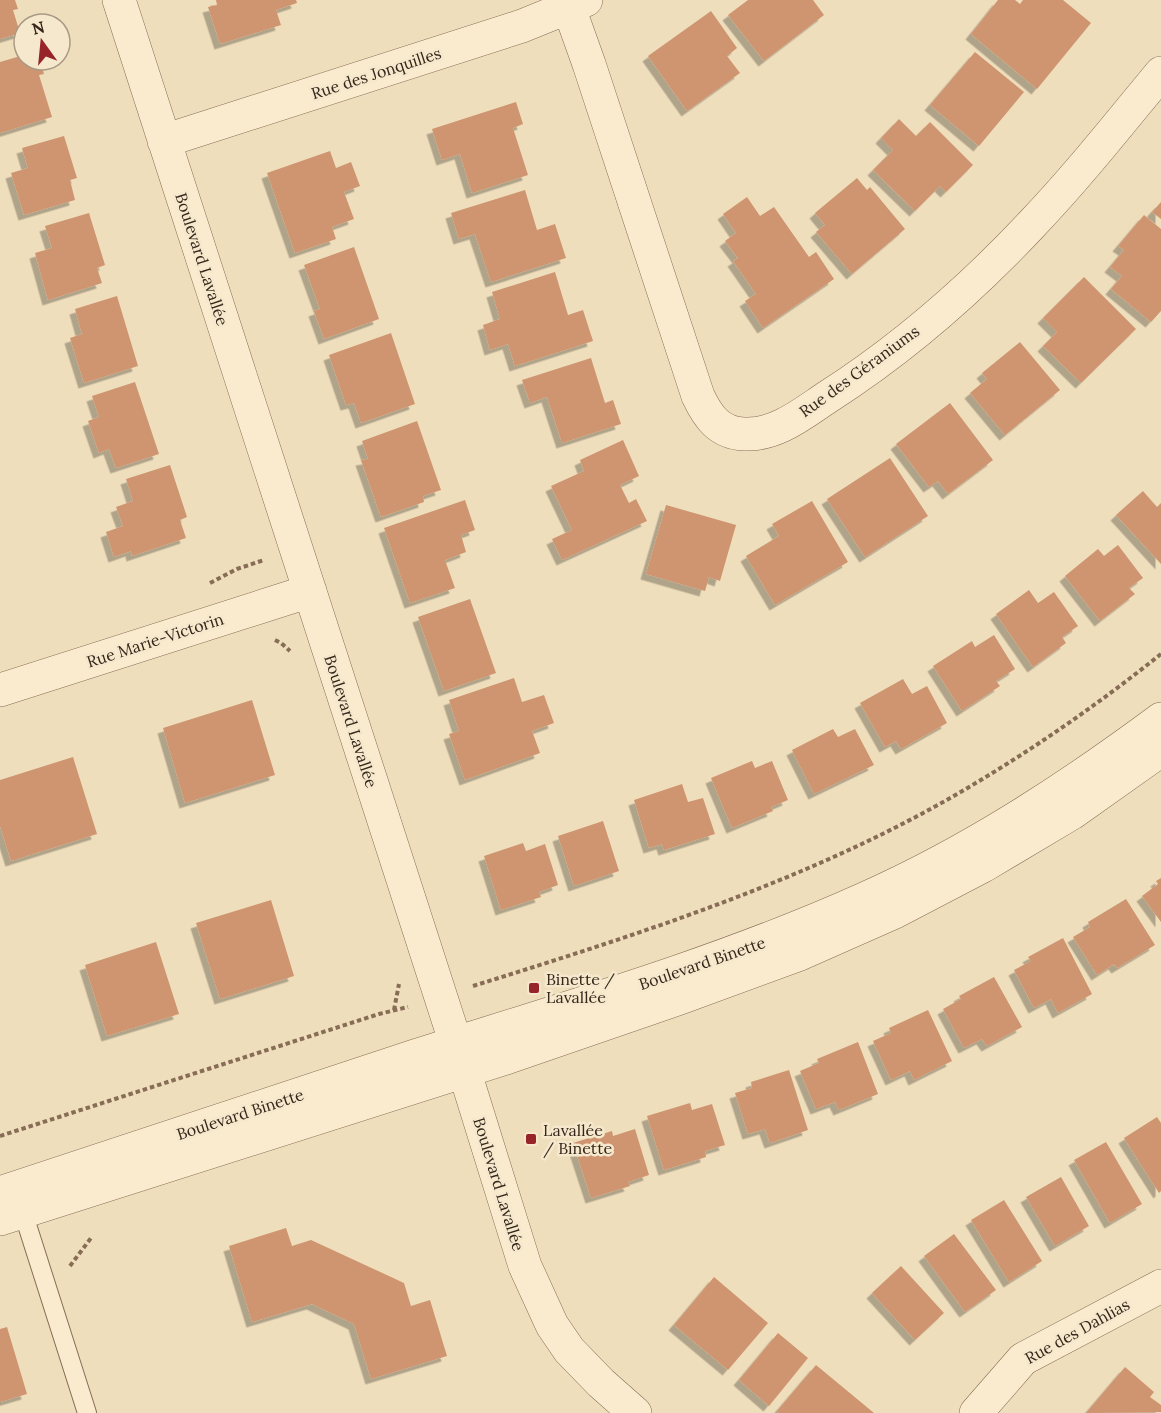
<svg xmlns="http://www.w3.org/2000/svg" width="1161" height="1413" font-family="Lora,serif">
	<defs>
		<filter id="shadow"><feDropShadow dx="-5.5" dy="5.5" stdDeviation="0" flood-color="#0004"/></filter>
	</defs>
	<rect width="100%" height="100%" fill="#efdebc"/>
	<path fill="#cf9470" filter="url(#shadow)" d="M 0,0 L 15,0 L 18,9 L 13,10 L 20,33 L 0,39 Z
		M 216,0 L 296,0 L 297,3 L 276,10 L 281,25 L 220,44 L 208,7 L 217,5 Z
		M 748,0 L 813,0 L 824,15 L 764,61 L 728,15 Z
		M 998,0 L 1015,0 L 1020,4 L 1023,0 L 1063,0 L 1091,23 L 1037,89 L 971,34 Z
		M 711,11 L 737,48 L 727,56 L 740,73 L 687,111 L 648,56 Z
		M 975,52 L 1024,92 L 979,146 L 930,105 Z
		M 24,55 L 24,60 L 40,60 L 44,74 L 39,75 L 52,117 L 0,133 L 0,62 Z
		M 516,102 L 523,124 L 513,128 L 528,175 L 472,193 L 460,154 L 442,160 L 432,129 Z
		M 899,119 L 916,136 L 930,122 L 973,165 L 946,192 L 940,186 L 915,211 L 873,170 L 893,150 L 881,138 Z
		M 64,136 L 77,178 L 70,180 L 75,200 L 24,215 L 11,173 L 28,168 L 22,148 Z
		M 330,151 L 336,168 L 351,162 L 360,186 L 344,192 L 354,219 L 332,227 L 336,239 L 295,253 L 267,173 Z
		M 857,178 L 867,190 L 870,187 L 905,229 L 852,274 L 816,232 L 825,225 L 815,213 Z
		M 525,190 L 537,230 L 555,224 L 566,258 L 491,282 L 475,234 L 459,239 L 451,213 Z
		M 747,197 L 760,216 L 774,207 L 809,257 L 816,252 L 834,279 L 763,328 L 745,301 L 756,294 L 733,261 L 738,258 L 725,241 L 736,233 L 723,214 Z
		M 1161,202 L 1161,219 L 1152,212 Z
		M 89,213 L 105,265 L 97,268 L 102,283 L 48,300 L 35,253 L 52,248 L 45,226 Z
		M 1144,215 L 1161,229 L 1161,311 L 1151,322 L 1111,289 L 1122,276 L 1110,267 L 1124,250 L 1118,246 Z
		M 354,247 L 379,319 L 324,339 L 314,311 L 320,309 L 304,265 Z
		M 555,272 L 568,315 L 583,310 L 593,341 L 515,366 L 508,344 L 490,350 L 483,325 L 500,319 L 492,292 Z
		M 1084,277 L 1136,329 L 1081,383 L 1043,346 L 1057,332 L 1043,318 Z
		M 117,296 L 138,366 L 84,383 L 70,338 L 82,334 L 75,309 Z
		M 391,333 L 415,404 L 361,423 L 354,403 L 346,405 L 329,355 Z
		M 1020,342 L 1060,390 L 1005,435 L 970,393 L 987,379 L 982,373 Z
		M 591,358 L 605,403 L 613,400 L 621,424 L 562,443 L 547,397 L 530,403 L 522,380 Z
		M 135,382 L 159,454 L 116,468 L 109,449 L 99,453 L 88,421 L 99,417 L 92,396 Z
		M 950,403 L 993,460 L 948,494 L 938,481 L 929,487 L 896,444 Z
		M 417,421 L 441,490 L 423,496 L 424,502 L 381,517 L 361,460 L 368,459 L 362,441 Z
		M 623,440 L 639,476 L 620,485 L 629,503 L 636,499 L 647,521 L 562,560 L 552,539 L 572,530 L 551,486 L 584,471 L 580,460 Z
		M 890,458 L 928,516 L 865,557 L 827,499 Z
		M 170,465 L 187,517 L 180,520 L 186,538 L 132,556 L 131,551 L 114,557 L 106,532 L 123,526 L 116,507 L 133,501 L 126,479 Z
		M 1143,491 L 1157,507 L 1161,503 L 1161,564 L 1116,515 Z
		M 465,500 L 475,530 L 461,535 L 466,552 L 445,560 L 455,588 L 410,603 L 384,528 Z
		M 812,501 L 848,562 L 775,605 L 746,556 L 779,536 L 772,524 Z
		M 666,505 L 736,525 L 720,581 L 709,577 L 705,591 L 646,574 Z
		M 1118,545 L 1143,578 L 1129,588 L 1135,594 L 1100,621 L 1065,576 L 1098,549 L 1104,556 Z
		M 1029,590 L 1038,603 L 1054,592 L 1078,626 L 1062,637 L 1066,643 L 1033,667 L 996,614 Z
		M 470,599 L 496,673 L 444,691 L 418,617 Z
		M 994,635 L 1015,669 L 996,681 L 1000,686 L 962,711 L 933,666 L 972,641 L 975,647 Z
		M 514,678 L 522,702 L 544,695 L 554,723 L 532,731 L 540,753 L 465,780 L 449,734 L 459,731 L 449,700 Z
		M 903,679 L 912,694 L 927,686 L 947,723 L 901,749 L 896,741 L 885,747 L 860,703 Z
		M 252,700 L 275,775 L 185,803 L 163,728 Z
		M 833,729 L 838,737 L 855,729 L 874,765 L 814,794 L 792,750 Z
		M 73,757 L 97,834 L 11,861 L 0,826 L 0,780 Z
		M 752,761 L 755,768 L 772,761 L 788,800 L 771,807 L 773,811 L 732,828 L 711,778 Z
		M 682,784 L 688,802 L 703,798 L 715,834 L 664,850 L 662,844 L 649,848 L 634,800 Z
		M 603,821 L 619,871 L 574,886 L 558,836 Z
		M 523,843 L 526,851 L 545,844 L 558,885 L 539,892 L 541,897 L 501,910 L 484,856 Z
		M 1161,878 L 1161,922 L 1142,896 L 1158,884 L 1156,881 Z
		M 1126,899 L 1155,945 L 1117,968 L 1114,964 L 1097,975 L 1073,937 L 1090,927 L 1088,922 Z
		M 271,900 L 294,976 L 220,999 L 196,923 Z
		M 1063,938 L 1092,994 L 1058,1013 L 1051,999 L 1034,1008 L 1014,970 L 1031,961 L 1028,957 Z
		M 156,942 L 179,1014 L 107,1036 L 85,965 Z
		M 994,977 L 1022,1027 L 987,1046 L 982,1039 L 964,1048 L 943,1009 L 961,999 L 959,996 Z
		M 928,1010 L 952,1061 L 914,1080 L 910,1071 L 891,1080 L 873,1041 L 891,1033 L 889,1028 Z
		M 858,1042 L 878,1094 L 839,1110 L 835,1102 L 816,1109 L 800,1071 L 819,1063 L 817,1059 Z
		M 789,1070 L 808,1130 L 770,1143 L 765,1129 L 748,1134 L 735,1093 L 752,1088 L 751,1082 Z
		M 690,1103 L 692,1110 L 712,1104 L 725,1145 L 705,1151 L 706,1157 L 664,1170 L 647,1116 Z
		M 1157,1117 L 1161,1123 L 1161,1191 L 1159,1193 L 1124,1138 Z
		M 635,1129 L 649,1175 L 628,1182 L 630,1186 L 591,1198 L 573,1143 L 612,1131 L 613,1136 Z
		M 1106,1142 L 1142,1204 L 1110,1223 L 1074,1160 Z
		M 1061,1177 L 1089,1226 L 1055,1246 L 1026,1197 Z
		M 1004,1200 L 1042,1261 L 1009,1282 L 971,1220 Z
		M 286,1228 L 292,1246 L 311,1240 L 404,1283 L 411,1306 L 430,1300 L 447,1356 L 371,1379 L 354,1324 L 312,1304 L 252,1322 L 229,1246 Z
		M 954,1234 L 996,1290 L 965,1312 L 924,1256 Z
		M 901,1266 L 944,1313 L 915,1340 L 872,1293 Z
		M 714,1277 L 768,1323 L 728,1370 L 674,1325 Z
		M 7,1327 L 27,1394 L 0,1402 L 0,1329 Z
		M 778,1333 L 808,1358 L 769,1406 L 739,1380 Z
		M 816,1365 L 874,1413 L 779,1413 L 777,1411 Z
		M 1125,1367 L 1154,1392 L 1150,1397 L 1161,1405 L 1161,1412 L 1086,1413 Z"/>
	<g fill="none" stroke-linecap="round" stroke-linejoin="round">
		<defs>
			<path id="service" d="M 21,1206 L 87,1413"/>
			<path id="minor" d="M 119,0 L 456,1044 L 525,1266 L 552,1325 L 569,1350 L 601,1383 L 635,1413
				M 569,8 L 589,64 L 698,396 C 708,417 719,433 744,434 C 775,436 802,414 826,398 C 901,350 970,290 1031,225 C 1077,177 1118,125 1161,73
				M 164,141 L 522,26 L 586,0
				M 0,690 L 310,591
				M 976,1413 L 1023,1359 L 1161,1286"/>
			<path id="tertiary" d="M 0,1193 C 139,1148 277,1101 415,1056 C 566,1008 719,964 864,899 C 970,852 1068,788 1161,719
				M 0,1219 L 509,1057 L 683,997 L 800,954 L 895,912 L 983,866 L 1072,813 L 1161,750"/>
		</defs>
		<use href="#service" stroke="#876d55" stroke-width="20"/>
		<use href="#minor" stroke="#876d55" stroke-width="34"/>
		<use href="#tertiary" stroke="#876d55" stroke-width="34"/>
		<path stroke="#876d55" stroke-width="4" stroke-dasharray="4.5 3" stroke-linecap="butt" d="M 210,583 L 237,569 L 264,560
			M 275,640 L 281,643 L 290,651
			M 473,986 C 630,937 791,886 936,806 C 1015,762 1091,710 1161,654
			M 394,1010 L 399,984
			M 0,1136 L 379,1014 L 408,1007
			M 70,1266 L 91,1238"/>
		<use href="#service" stroke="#faebcf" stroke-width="18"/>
		<use href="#minor" stroke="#faebcf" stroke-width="33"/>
		<use href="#tertiary" stroke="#faebcf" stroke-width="33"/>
	</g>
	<g fill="#972429" stroke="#f6e8cc" stroke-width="2">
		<rect x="528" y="982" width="12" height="12" rx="3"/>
		<rect x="525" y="1133" width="12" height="12" rx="3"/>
	</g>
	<g text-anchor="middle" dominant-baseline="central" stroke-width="5" stroke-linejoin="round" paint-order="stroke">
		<g font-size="16" fill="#35261b" stroke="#f6e8cc">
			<text transform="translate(376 73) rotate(-18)">Rue des Jonquilles</text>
			<text transform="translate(202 259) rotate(72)">Boulevard Lavallée</text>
			<text transform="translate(859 371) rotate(-36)">Rue des Géraniums</text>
			<text transform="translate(155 640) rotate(-18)">Rue Marie-Victorin</text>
			<text transform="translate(351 721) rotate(72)">Boulevard Lavallée</text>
			<text transform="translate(702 963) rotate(-19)">Boulevard Binette</text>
			<text transform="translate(240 1114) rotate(-18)">Boulevard Binette</text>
			<text transform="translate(499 1184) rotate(73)">Boulevard Lavallée</text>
			<text transform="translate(1077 1331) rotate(-29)">Rue des Dahlias</text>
		</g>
		<g font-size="16" fill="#35261b" stroke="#f6e8cc" text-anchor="start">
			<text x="546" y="979">Binette /<tspan x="546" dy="18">Lavallée</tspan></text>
			<text x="543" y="1130">Lavallée<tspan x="543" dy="18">/ Binette</tspan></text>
		</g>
	</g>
	<g transform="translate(42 42) rotate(345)"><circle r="28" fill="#f6e8cc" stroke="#a99a85" stroke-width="1.5"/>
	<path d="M0-4.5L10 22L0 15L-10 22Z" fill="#972429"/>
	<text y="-9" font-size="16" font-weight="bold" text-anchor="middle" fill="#35261b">N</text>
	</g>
</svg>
